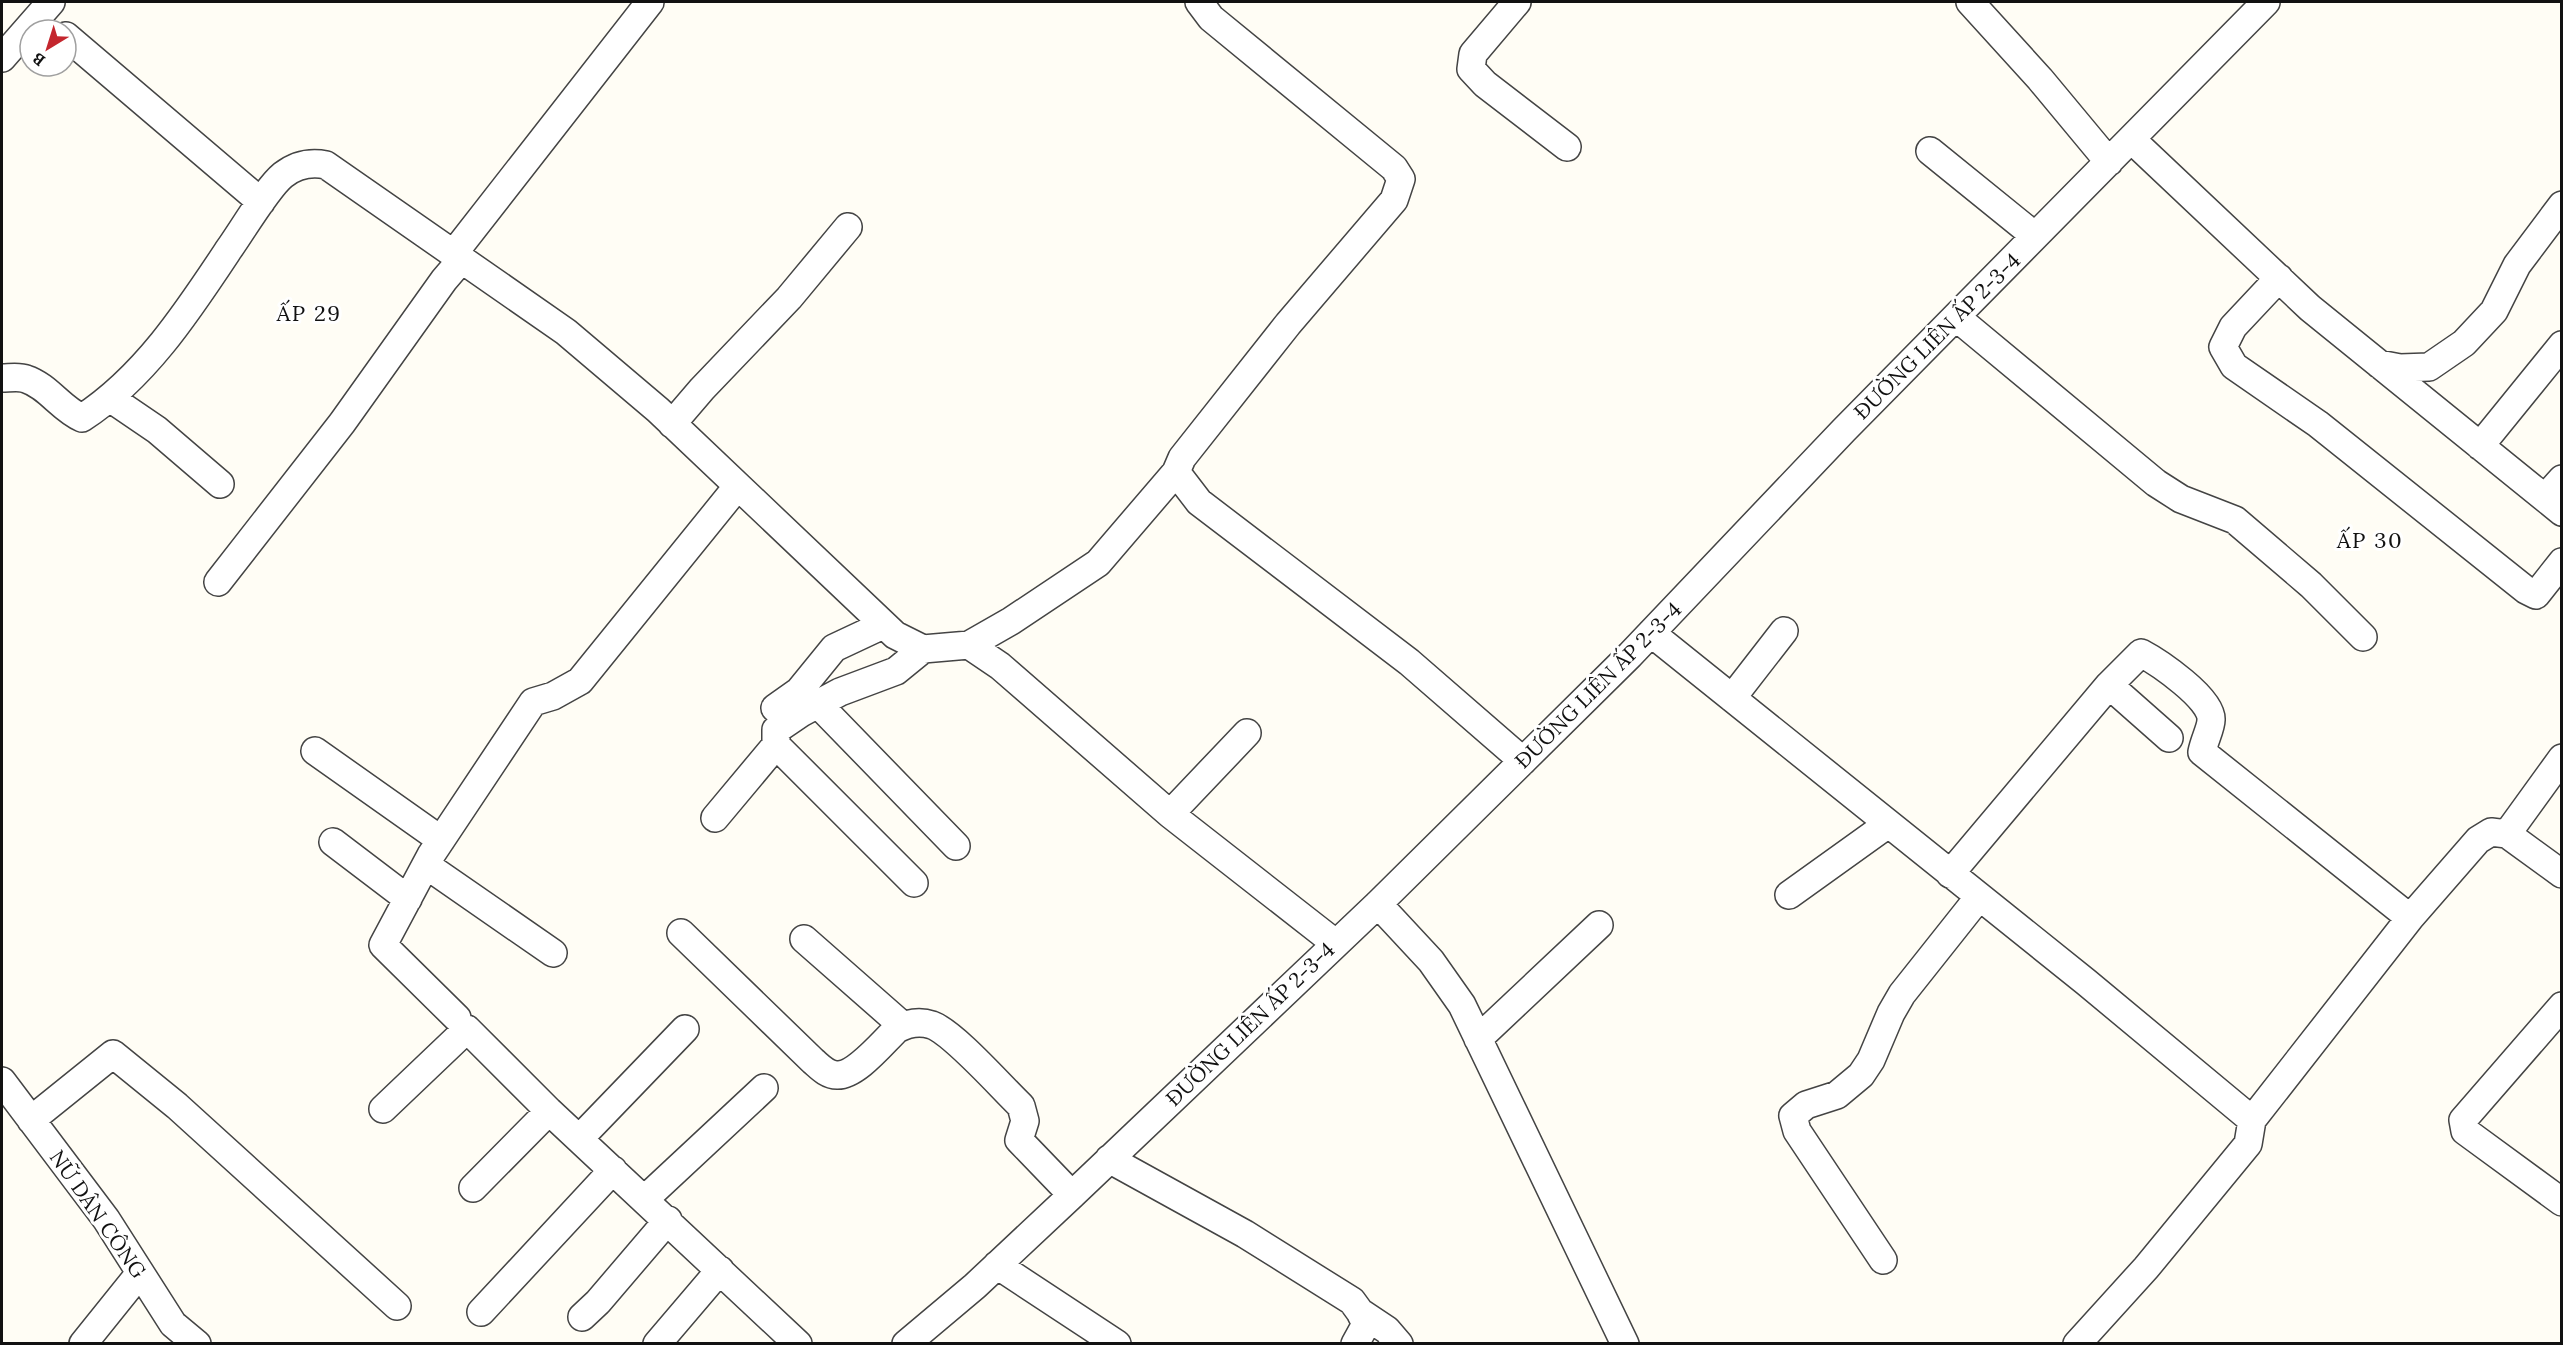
<svg xmlns="http://www.w3.org/2000/svg" width="2563" height="1345" font-family="Lora,serif">
	<rect width="100%" height="100%" fill="#fffdf5"/>
	<g fill="none" stroke-linecap="round" stroke-linejoin="round">
		<defs>
			<path id="minor" d="M 1517,2 L 1473,54 L 1471,69 L 1485,84 L 1567,147
				M 1970,2 L 2040,79 L 2109,162
				M 66,36 L 261,202
				M 2,58 L 51,2
				M 2131,139 L 2310,308 L 2562,512
				M 1930,151 L 2035,236
				M 454,253 L 650,2
				M 2279,278 L 2233,327 L 2223,347 L 2234,366 L 2318,424 L 2526,590 L 2536,595 L 2562,562
				M 1956,317 L 2156,483 L 2181,499 L 2235,520 L 2311,585 L 2363,637
				M 2379,364 L 2400,368 L 2429,367 L 2464,343 L 2494,311 L 2517,265 L 2562,205
				M 2,378 C 9,378 19,376 26,379 C 48,386 61,409 82,418 C 145,377 188,311 229,249 C 242,231 267,188 283,175 C 296,165 311,162 326,165 L 566,332 L 658,410 L 895,635 L 923,649 L 969,645 L 1000,666 L 1170,814 L 1335,943
				M 110,398 L 157,430 L 220,484
				M 672,424 L 702,389 L 789,298 L 848,227
				M 2480,446 L 2562,345
				M 1176,472 L 1199,502 L 1409,662 L 1523,761
				M 2545,498 L 2562,479
				M 218,582 L 342,423 L 444,280 L 462,259
				M 1651,633 L 2086,982 L 2252,1120
				M 969,645 L 1011,621 L 1098,563 L 1176,472 L 1182,458 L 1288,324 L 1394,200 L 1401,179 L 1394,168 L 1211,18 L 1199,2
				M 2109,685 L 2169,738
				M 1732,698 L 1784,631
				M 818,704 L 956,846
				M 775,708 L 799,691 L 834,648 L 883,625
				M 776,745 L 914,883
				M 315,751 L 441,840
				M 1170,814 L 1247,733
				M 715,818 L 776,745 L 776,730 L 801,713 L 840,692 L 896,671 L 923,649
				M 2507,834 L 2562,758
				M 333,842 L 408,899
				M 426,865 L 553,953
				M 1950,874 L 2109,685 L 2141,653 C 2158,662 2213,699 2211,720 C 2211,728 2204,741 2202,752 L 2410,918 L 2252,1120 L 2248,1144 L 2146,1268 L 2077,1344
				M 1789,895 L 1888,824
				M 1378,904 L 1431,961 L 1462,1005 L 1625,1344
				M 2410,918 L 2478,840 L 2491,832 L 2507,834 L 2562,874
				M 681,933 L 813,1061 C 820,1067 827,1075 837,1075 C 856,1076 883,1042 897,1029 C 908,1023 920,1021 932,1025 C 954,1033 1002,1088 1021,1106 L 1025,1121 L 1019,1140 L 1072,1195
				M 804,939 L 903,1026
				M 2562,1006 L 2463,1120 L 2465,1131 L 2562,1202
				M 457,1018 L 383,945 L 431,855 L 533,702 L 553,696 L 580,681 L 737,487
				M 1478,1039 L 1599,925
				M 2,1081 L 106,1219 L 173,1324 L 197,1344
				M 383,1109 L 467,1029 L 549,1111 L 798,1344
				M 31,1120 L 113,1054 L 177,1106 L 397,1306
				M 579,1139 L 685,1029
				M 1109,1159 L 1245,1234 L 1352,1301 L 1360,1312 L 1366,1324 L 1355,1344
				M 473,1188 L 549,1111
				M 645,1199 L 764,1088
				M 1883,1260 L 1797,1131 L 1793,1116 L 1806,1105 L 1837,1095 L 1861,1075 L 1871,1060 L 1891,1013 L 1902,994 L 1979,897
				M 997,1265 L 1117,1344
				M 481,1312 L 613,1170
				M 1360,1312 L 1387,1330 L 1399,1344
				M 582,1317 L 598,1302 L 668,1220
				M 83,1344 L 140,1273
				M 657,1344 L 720,1270
				M 906,1344 L 975,1286 L 1072,1195 L 1378,904 L 1630,655 L 1844,430 L 2266,2"/>
		</defs>
		<use href="#minor" stroke="#444" stroke-width="30"/>
		<use href="#minor" stroke="#fff" stroke-width="27"/>
	</g>
	<g text-anchor="middle" dominant-baseline="central" stroke-width="6" stroke-linejoin="round" paint-order="stroke">
		<g font-size="21" fill="#111" stroke="#fff">
			<text transform="translate(1937 336) rotate(-45)">ĐƯỜNG LIÊN ẤP 2-3-4</text>
			<text transform="translate(1598 685) rotate(-45)">ĐƯỜNG LIÊN ẤP 2-3-4</text>
			<text transform="translate(1250 1024) rotate(-44)">ĐƯỜNG LIÊN ẤP 2-3-4</text>
			<text transform="translate(98 1214) rotate(55)">NỮ DÂN CÔNG</text>
		</g>
		<g font-size="22" letter-spacing="1.5" fill="#111" stroke="#fff">
			<text x="309" y="313">ẤP 29</text>
			<text x="2370" y="540">ẤP 30</text>
		</g>
	</g>
	<rect width="2563" height="1345" fill="none" stroke="#111111" stroke-width="6"/>
	<g transform="translate(48 48) rotate(218)"><circle r="28" fill="#ffffff" stroke="#a0a0a0" stroke-width="1.5"/>
	<path d="M0-4.5L10 22L0 15L-10 22Z" fill="#c4262e"/>
	<text y="-9" font-size="16" font-weight="bold" text-anchor="middle" fill="#111111">B</text>
	</g>
</svg>
